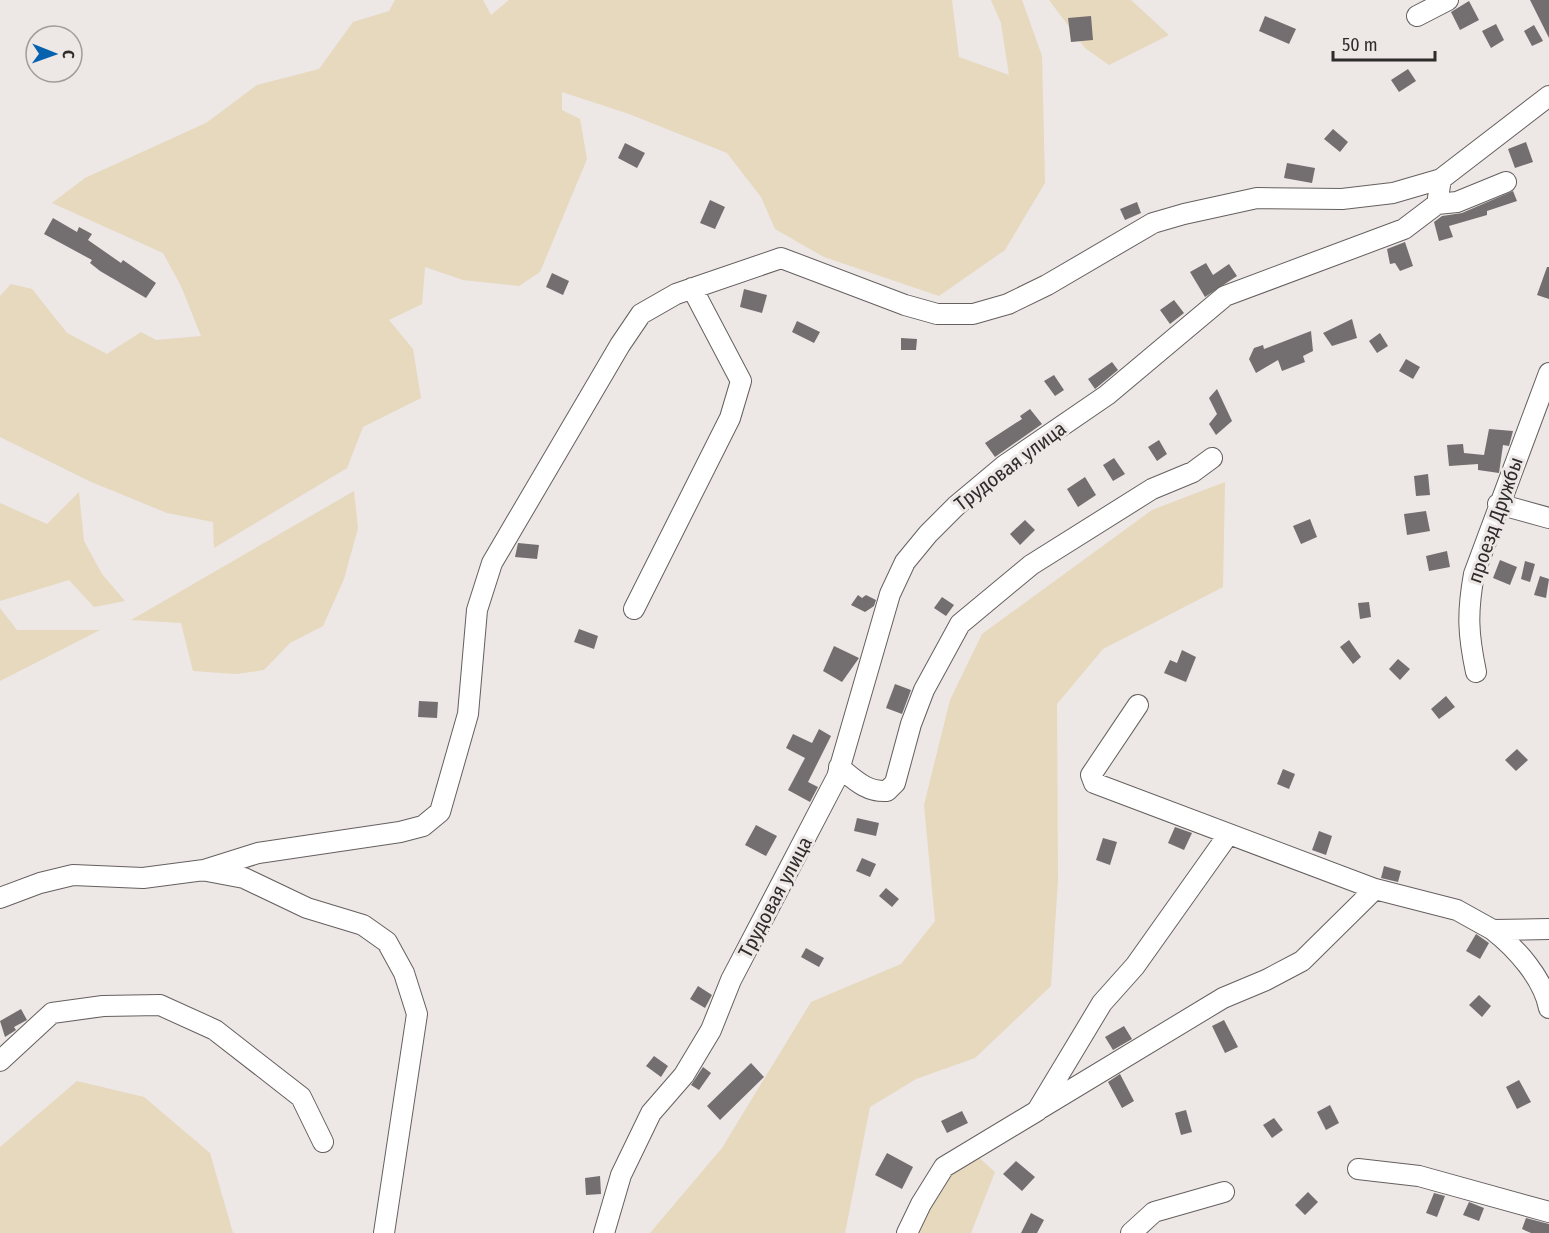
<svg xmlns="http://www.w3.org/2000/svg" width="1549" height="1233" font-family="'Fira Sans Condensed',sans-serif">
	<rect width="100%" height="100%" fill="#ede7e6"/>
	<path fill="#e6d9bd" d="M 395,0 L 483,0 L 491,15 L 509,0 L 952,0 L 959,57 L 1009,75 L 1001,23 L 991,0 L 1022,0 L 1042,56 L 1045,183 L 1005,250 L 939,296 L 824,257 L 775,229 L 761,197 L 727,153 L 629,114 L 562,92 L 562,110 L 580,119 L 587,159 L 540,272 L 519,286 L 463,280 L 425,267 L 422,304 L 389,320 L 413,349 L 421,398 L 363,427 L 347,468 L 214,548 L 213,522 L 167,513 L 89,481 L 0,437 L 0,296 L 11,284 L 32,289 L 67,333 L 107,354 L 141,332 L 156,340 L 201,336 L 181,286 L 163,253 L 52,203 L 85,178 L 206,123 L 257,85 L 319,69 L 353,22 L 389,11 Z
		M 1049,0 L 1131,0 L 1169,35 L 1109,65 L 1085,48 Z
		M 1225,482 L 1223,587 L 1103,649 L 1057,704 L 1058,880 L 1051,986 L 975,1058 L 916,1079 L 870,1107 L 845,1233 L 650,1233 L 722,1148 L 811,1002 L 901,964 L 935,921 L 924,805 L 950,700 L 982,634 L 1152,510 Z
		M 354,491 L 358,528 L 344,579 L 323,626 L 290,643 L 264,670 L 236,674 L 193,671 L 181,623 L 131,620 Z
		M 79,492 L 84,541 L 102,574 L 125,601 L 94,607 L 69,580 L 0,601 L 0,503 L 47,524 Z
		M 0,608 L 17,630 L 100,630 L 0,681 Z
		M 77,1081 L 144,1097 L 210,1153 L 233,1233 L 0,1233 L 0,1147 Z
		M 977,1156 L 995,1172 L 971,1233 L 917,1233 L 944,1176 Z"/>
	<path fill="#736e6f" d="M 1530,0 L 1549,0 L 1549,38 Z
		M 1469,1 L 1479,20 L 1460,30 L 1451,12 Z
		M 1091,16 L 1093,40 L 1071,42 L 1068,18 Z
		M 1265,16 L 1296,29 L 1289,44 L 1259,31 Z
		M 1496,24 L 1504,40 L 1491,48 L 1482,31 Z
		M 1534,25 L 1543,41 L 1532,46 L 1524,31 Z
		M 1408,69 L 1416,81 L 1399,92 L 1391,80 Z
		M 1333,129 L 1348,142 L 1340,152 L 1324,139 Z
		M 1526,142 L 1533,162 L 1515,168 L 1508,149 Z
		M 625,143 L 645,153 L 637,168 L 618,158 Z
		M 1287,163 L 1315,168 L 1312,183 L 1284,178 Z
		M 1513,191 L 1517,201 L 1487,211 L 1487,215 L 1449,226 L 1453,237 L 1439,241 L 1434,222 L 1442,216 L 1462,213 Z
		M 710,200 L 725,207 L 715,229 L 700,223 Z
		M 1137,202 L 1141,213 L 1125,220 L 1120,209 Z
		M 53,218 L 77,232 L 79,227 L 92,234 L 88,240 L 121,263 L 123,260 L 156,283 L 146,298 L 100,271 L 90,263 L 92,260 L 44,234 Z
		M 1405,242 L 1413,266 L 1400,271 L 1395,263 L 1390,264 L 1387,249 Z
		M 1206,263 L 1213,275 L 1229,264 L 1237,276 L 1205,297 L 1190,272 Z
		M 1547,267 L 1549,267 L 1549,299 L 1537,295 Z
		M 552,273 L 569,281 L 563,295 L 546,287 Z
		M 744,289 L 767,295 L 762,313 L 740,307 Z
		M 1174,300 L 1184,313 L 1170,324 L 1160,310 Z
		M 1352,319 L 1357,338 L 1332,346 L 1323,333 Z
		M 797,321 L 820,332 L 814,343 L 792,332 Z
		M 1311,331 L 1313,351 L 1303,356 L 1305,362 L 1282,371 L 1278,360 L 1256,373 L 1249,359 L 1254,348 L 1263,345 L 1264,349 Z
		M 1380,333 L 1388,346 L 1377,353 L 1369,341 Z
		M 901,338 L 917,339 L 916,350 L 901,350 Z
		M 1406,359 L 1420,367 L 1413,379 L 1399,371 Z
		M 1112,362 L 1118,370 L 1095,389 L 1088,379 Z
		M 1054,375 L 1064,390 L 1055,396 L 1044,381 Z
		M 1217,389 L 1232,421 L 1216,435 L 1209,424 L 1217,414 L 1209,398 Z
		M 1030,409 L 1042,424 L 995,457 L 985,443 L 1022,419 L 1020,416 Z
		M 1489,429 L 1513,431 L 1509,446 L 1503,445 L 1499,473 L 1478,470 L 1478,464 L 1449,466 L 1447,445 L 1463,444 L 1464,453 L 1484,455 Z
		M 1159,440 L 1167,454 L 1157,461 L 1148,447 Z
		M 1114,458 L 1125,474 L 1113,481 L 1103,465 Z
		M 1428,474 L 1430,495 L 1416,496 L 1414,476 Z
		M 1085,477 L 1096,495 L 1078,507 L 1067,489 Z
		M 1426,511 L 1430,531 L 1407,535 L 1404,514 Z
		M 1310,519 L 1317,537 L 1301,544 L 1293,526 Z
		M 1025,520 L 1035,530 L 1020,545 L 1010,534 Z
		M 518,543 L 539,545 L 537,559 L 515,557 Z
		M 1447,551 L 1450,567 L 1429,571 L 1426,556 Z
		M 1500,560 L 1517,567 L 1510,585 L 1493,578 Z
		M 1525,561 L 1535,564 L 1530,582 L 1521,579 Z
		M 1540,576 L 1549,579 L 1546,598 L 1534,595 Z
		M 858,595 L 862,598 L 866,595 L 876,600 L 874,606 L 865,612 L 851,605 Z
		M 942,597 L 954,605 L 946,616 L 934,608 Z
		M 1369,602 L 1371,617 L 1360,619 L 1358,603 Z
		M 579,629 L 598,636 L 594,649 L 574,642 Z
		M 1349,640 L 1361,657 L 1353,664 L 1340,647 Z
		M 834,646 L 859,658 L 842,682 L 823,671 Z
		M 1182,650 L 1196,657 L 1186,682 L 1164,673 L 1170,660 L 1177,663 Z
		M 1398,659 L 1410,669 L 1400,680 L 1389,669 Z
		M 895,684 L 911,690 L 902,714 L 886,708 Z
		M 1446,696 L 1455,707 L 1439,719 L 1431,709 Z
		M 419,701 L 438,702 L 437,718 L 418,717 Z
		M 819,729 L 831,736 L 808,782 L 818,787 L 810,802 L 788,790 L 805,758 L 786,748 L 793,734 L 812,743 Z
		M 1517,749 L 1528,760 L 1516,771 L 1505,760 Z
		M 1283,769 L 1295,774 L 1289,789 L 1277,784 Z
		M 857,818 L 879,823 L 876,836 L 854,831 Z
		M 756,825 L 777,836 L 766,856 L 745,845 Z
		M 1175,827 L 1192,833 L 1184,850 L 1168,843 Z
		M 1319,831 L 1332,836 L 1326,855 L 1312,850 Z
		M 1103,838 L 1117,842 L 1110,865 L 1096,860 Z
		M 862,858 L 876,864 L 870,877 L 856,871 Z
		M 1384,866 L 1401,871 L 1398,882 L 1381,878 Z
		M 886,888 L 899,899 L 892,907 L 879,896 Z
		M 1476,934 L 1489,943 L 1480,959 L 1466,951 Z
		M 806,948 L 824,958 L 819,967 L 801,957 Z
		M 698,986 L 712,995 L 705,1008 L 690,999 Z
		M 1479,995 L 1491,1006 L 1482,1017 L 1469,1005 Z
		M 21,1009 L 27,1020 L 14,1027 L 16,1030 L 5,1037 L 0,1021 Z
		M 1224,1020 L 1238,1047 L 1225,1053 L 1212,1026 Z
		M 1124,1026 L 1132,1039 L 1113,1050 L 1105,1037 Z
		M 654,1056 L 668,1066 L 661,1077 L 646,1066 Z
		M 751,1063 L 764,1077 L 720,1120 L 707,1106 Z
		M 703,1067 L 711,1073 L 699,1090 L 691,1085 Z
		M 1120,1074 L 1134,1101 L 1122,1108 L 1108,1082 Z
		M 1519,1080 L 1531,1102 L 1517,1109 L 1506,1087 Z
		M 1330,1105 L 1339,1123 L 1326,1130 L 1317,1112 Z
		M 1186,1110 L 1192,1132 L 1181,1135 L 1175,1113 Z
		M 962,1111 L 968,1123 L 947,1133 L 941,1121 Z
		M 1274,1118 L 1283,1130 L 1272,1138 L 1263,1125 Z
		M 887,1153 L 913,1167 L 902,1189 L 875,1175 Z
		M 1016,1161 L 1035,1177 L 1022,1191 L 1003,1174 Z
		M 600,1176 L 601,1194 L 586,1195 L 585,1178 Z
		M 1308,1192 L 1318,1202 L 1305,1215 L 1295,1205 Z
		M 1434,1193 L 1445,1196 L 1437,1217 L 1426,1213 Z
		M 1469,1202 L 1484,1208 L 1479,1221 L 1463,1215 Z
		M 1031,1213 L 1044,1220 L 1037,1233 L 1021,1233 Z
		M 1526,1218 L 1549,1224 L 1549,1233 L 1531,1233 L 1522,1229 Z"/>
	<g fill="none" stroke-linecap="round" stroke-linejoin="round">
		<defs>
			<path id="minor" d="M 1417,16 L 1448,0
				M 1437,204 L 1457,202 L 1506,182
				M 1498,504 L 1549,518
				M 634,609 L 730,418 L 741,381 L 692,288
				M 1476,672 C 1468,634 1467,613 1474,574 L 1549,373
				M 1138,705 L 1091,775 L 1094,783 L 1375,889 L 1457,910 L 1493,930 L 1549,929
				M 839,767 C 855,780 866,792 887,791 L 895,783 L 911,724 L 924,690 L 960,624 L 1031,565 L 1152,489 L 1193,472 L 1212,458
				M 207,871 L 244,878 L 307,908 L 363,925 L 387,942 L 404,973 L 417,1014 L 384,1233
				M 0,898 L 40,883 L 73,875 L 143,878 L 204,870 L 258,853 L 400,832 L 423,826 L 440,812 L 468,714 L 477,610 L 492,563 L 620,345 L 641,314 L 676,294 L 781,258 L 905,305 L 937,314 L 973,314 L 1008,304 L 1047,285 L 1153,223 L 1184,214 L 1257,198 L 1342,199 L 1393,193 L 1441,179
				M 1493,930 C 1516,948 1543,978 1549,1008
				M 0,1061 L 52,1013 L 103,1006 L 160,1005 L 215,1030 L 301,1097 L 323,1142
				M 1041,1108 L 1223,998 L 1266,980 L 1302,961 L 1375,889
				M 1358,1169 L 1419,1176 L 1549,1212
				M 604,1233 L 621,1175 L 651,1113 L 684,1075 L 711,1030 L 731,980 L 837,777 L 890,594 L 905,562 L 928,534 L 956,506 L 1005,465 L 1107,395 L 1225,296 L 1404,229 L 1437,204 L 1441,179 L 1549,96
				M 907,1233 L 921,1204 L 944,1167 L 1037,1111 L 1102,1003 L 1135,966 L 1228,835
				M 1131,1233 L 1154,1212 L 1224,1192"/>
		</defs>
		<use href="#minor" stroke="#65605f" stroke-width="22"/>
		<use href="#minor" stroke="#fff" stroke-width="20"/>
	</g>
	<g text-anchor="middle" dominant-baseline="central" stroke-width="6" stroke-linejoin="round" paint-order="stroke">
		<g font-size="20" fill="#2f2c2c" stroke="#ede7e6">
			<text transform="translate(1010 466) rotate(-37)">Трудовая улица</text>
			<text transform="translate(1495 520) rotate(-71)">проезд Дружбы</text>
			<text transform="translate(775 897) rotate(-62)">Трудовая улица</text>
		</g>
	</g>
	<g transform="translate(54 54) rotate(91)"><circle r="28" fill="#ede7e6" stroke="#a19c9c" stroke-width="1.5"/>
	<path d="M0-4.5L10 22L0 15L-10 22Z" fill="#0662af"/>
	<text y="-9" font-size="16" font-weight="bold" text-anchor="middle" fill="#2f2c2c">С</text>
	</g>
	<path d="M1333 51v9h102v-9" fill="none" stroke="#2f2c2c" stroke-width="3"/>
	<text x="1342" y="51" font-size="18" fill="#2f2c2c" stroke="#ede7e6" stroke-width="4.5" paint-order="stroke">50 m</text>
</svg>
